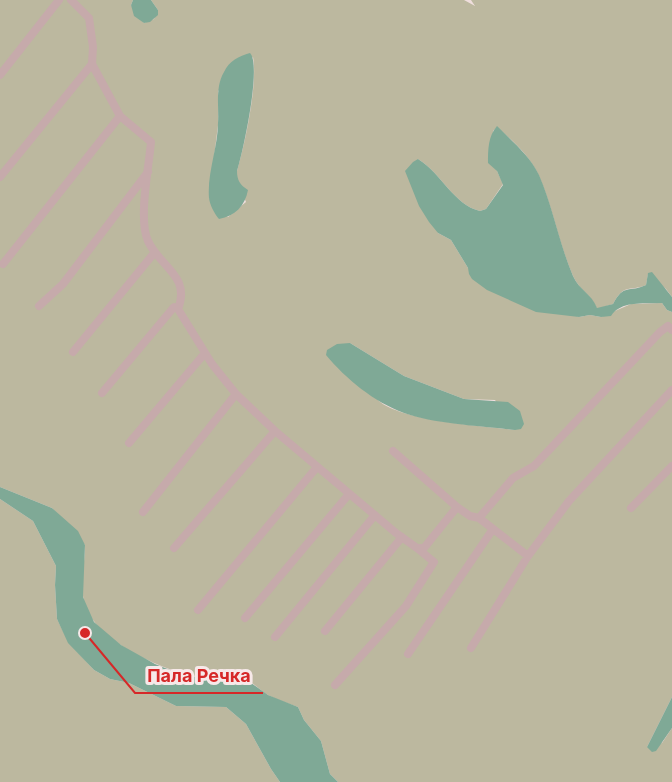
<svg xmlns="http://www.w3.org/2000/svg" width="672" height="782" font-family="Inter,sans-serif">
	<rect width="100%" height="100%" fill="#efdedd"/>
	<path fill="#bcb89f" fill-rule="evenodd" d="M 0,0 L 133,0 L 131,5 L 144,23 L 154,19 L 158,10 L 151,0 L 464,0 L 475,6 L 471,0 L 672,0 L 672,297 L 666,289 L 648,274 L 646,285 C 629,292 624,283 613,304 L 597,309 C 592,295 579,290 573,276 C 559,244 553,208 539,176 C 530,156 513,141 497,127 L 493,131 L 497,171 L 503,184 L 486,209 L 480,211 C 454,205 442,174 418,159 L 438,233 L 451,240 L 468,268 L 579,317 L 590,315 L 601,317 L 631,304 L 662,303 L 667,310 L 672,312 L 672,697 L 647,747 L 662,743 L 672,728 L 672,782 L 338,782 L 330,774 L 321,741 L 304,720 L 298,707 C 288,703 277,700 268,695 C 258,689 249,678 237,675 C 224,671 214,680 202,678 C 164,671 88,640 83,596 C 81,580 85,561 85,545 L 52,508 L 0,487 ZM 253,57 C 258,83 245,144 237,171 L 237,179 L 246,202 L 228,217 L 209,198 L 218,125 L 218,91 ZM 350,343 L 404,376 L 464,399 L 495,400 L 515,430 C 483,426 402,421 379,401 C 374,397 355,353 350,343 Z
		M 0,499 L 33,521 L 56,566 L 55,585 L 57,619 L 69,643 L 94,670 L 110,679 L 129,683 L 176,706 L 226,707 L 246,724 L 271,769 L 280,782 L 0,782 Z"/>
	<path fill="#7fa996" d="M 133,0 L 151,0 L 158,10 L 158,15 L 150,22 L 144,23 L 134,16 L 131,5 Z
		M 250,53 C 262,65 243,152 237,171 C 237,180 240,185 248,190 C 245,206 235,216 219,219 C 214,213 210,205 209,198 C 207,173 218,147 218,123 C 219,106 215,87 224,72 C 229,61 239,56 250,53 Z
		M 497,126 C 512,141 530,156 539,175 C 553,207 559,243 573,276 C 579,290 592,294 597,308 L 613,304 C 624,283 629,293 646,285 L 648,273 L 652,272 L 672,297 L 672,312 L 667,310 L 662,303 C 645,304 621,300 611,316 L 601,317 L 590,315 L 579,317 L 536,312 L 487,290 L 472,279 L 469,274 L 468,268 L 451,240 L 438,233 L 429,222 L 419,206 L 405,171 L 413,162 L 418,159 C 442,174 454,205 480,211 L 486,209 L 503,185 L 497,171 L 488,163 C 488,150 488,136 497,126 Z
		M 350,343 L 404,376 L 464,399 L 508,402 L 520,411 L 524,424 L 521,429 L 515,430 C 482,426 434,424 404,413 C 374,402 346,379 326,355 L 327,350 L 337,344 Z
		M 0,487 L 52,508 L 78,531 L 85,545 L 83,597 L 94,622 L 121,645 L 155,664 L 180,674 L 206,679 L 225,673 L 240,675 L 268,695 L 298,707 L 304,720 L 321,741 L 330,774 L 338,782 L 280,782 L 271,769 L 246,724 L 226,707 L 176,706 L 129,683 L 110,679 L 94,670 L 68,643 L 57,619 L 55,585 L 56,566 L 33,521 L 0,499 Z
		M 672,697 L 672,728 L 656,751 L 652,752 L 647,747 Z"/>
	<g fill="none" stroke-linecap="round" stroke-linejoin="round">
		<path stroke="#c6aaab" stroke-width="8" d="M 71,0 L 89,18 L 93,47 L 92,64 L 120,116 L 151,142 C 149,167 138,219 148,241 C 160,267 191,276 178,309
			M 0,75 L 59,0
			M 0,177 L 92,64
			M 3,264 L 120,116
			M 39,306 L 63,284 L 148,172
			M 73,352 L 155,252
			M 102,393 L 174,307 L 178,309 L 212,364 L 236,394 L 275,431 L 396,533 L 417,548 L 424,548 L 457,507 L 470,516 L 479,518 L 513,478 L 534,466 L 660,332 L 668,326 L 672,330
			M 129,443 L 205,353
			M 393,451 L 457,507
			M 631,508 L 672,466
			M 143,512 L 236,394
			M 479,518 L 528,556
			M 174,548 L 275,431
			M 198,610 L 317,467
			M 245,618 L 349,494
			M 325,631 L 402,537
			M 275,637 L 375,515
			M 471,648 L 528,556 L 569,501 L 672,390
			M 408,654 L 493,529
			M 335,685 L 406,606 L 434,562 L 417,548"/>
	</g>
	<path fill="none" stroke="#d62828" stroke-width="2" d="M85 633L135 693H263"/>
	<circle fill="#d62828" stroke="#f7e9e9" stroke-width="2" cx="85" cy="633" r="6"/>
	<g font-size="18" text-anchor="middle" font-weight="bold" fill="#d62828" stroke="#f7e9e9" stroke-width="6" stroke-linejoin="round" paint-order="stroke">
		<text x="199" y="682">Пала Речка</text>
	</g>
</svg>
